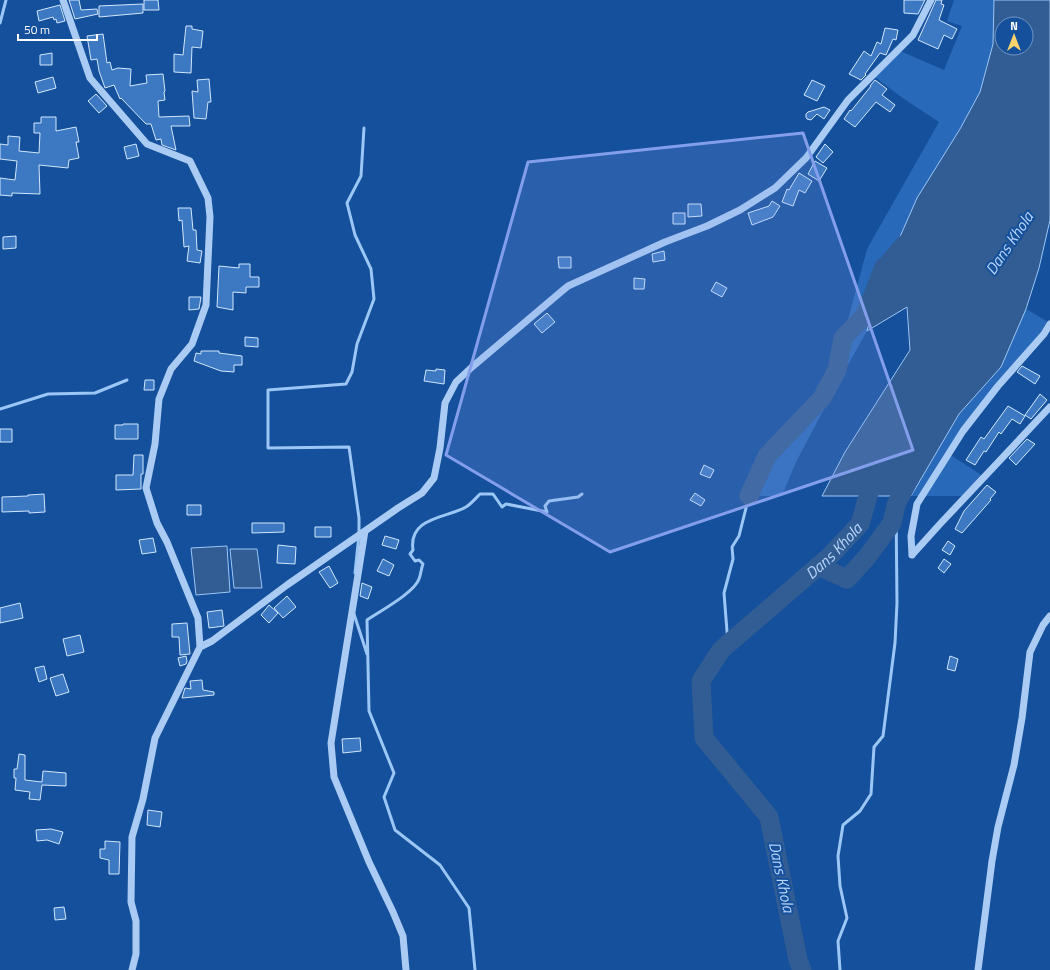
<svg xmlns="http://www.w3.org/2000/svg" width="1050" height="970" font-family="'Titillium Web',sans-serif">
	<rect width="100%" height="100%" fill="#14509b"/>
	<path fill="#286ab9" d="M 954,0 L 994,0 L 993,44 L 980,92 L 888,264 L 871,314 L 867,331 L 840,379 L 796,462 L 782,496 L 749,496 L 767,456 L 822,398 L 837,370 L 843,338 L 867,249 L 939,122 L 904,99 L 872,75 L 898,50 L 944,70 L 962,26 L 947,21 Z
		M 1026,309 L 1050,323 L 949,454 L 986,478 L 971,496 L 911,496 L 959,414 L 1001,367 Z"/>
	<path fill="#325d94" stroke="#9cc6f6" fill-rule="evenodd" d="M 994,0 L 1050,0 L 1050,220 L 1039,268 L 1026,309 L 1001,367 L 959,414 L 911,496 L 822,496 L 845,452 L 910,350 L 907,307 L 867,331 L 871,314 L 888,264 L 917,198 L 960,129 L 980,92 L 993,44 ZM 1002,24 L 1026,24 L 1026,48 L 1002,48 Z
		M 227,546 L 230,592 L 196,595 L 191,548 Z
		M 230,549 L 257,549 L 262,588 L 234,588 Z"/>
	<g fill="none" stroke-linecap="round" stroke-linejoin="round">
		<path stroke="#9cc6f6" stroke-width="3" d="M 0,23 L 6,0
			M 0,409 L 48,394 L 95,393 L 127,380
			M 355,573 L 359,535 L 359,518 L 349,447 L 268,448 L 268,390 L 346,384 L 352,372 L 357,344 L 374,299 L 371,269 L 355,235 L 347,203 L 361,176 L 364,128
			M 354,614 L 367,654
			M 728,644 L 724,593 L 733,559 L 732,547 L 739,536 L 749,496
			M 475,970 L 469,908 L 440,865 L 395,830 L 384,797 L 394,773 L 369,711 L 367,620 C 380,611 414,593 419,579 C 421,574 421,569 423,564 L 419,560 L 415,561 L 410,554 L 413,550 C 408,517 447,518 466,507 C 471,504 476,498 480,494 L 493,494 L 502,507 L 506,504 L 547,512 L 545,506 L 549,501 L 578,497 L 582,494
			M 840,970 L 838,941 L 847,918 L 840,886 L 838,856 L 843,825 L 860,811 L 871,794 L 874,747 L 883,736 L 895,643 L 897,603 L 896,505"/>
		<g stroke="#325d94" stroke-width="19">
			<path d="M 749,496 L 767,456 L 822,398 L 837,370 L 843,338 L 865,315 L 884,267 L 888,264 L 905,244"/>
			<path d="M 818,566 L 847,579 L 867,557 L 892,523 L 896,505 L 912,473"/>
			<path id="s1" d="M 802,970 L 798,960 L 769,817 L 704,738 L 701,681 L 721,650 L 829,557 L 860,524 L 875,472"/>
		</g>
	</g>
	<path fill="#3d79c2" stroke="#d2e6fd" d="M 69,0 L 79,0 L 81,10 L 97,9 L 98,14 L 75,19 Z
		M 144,0 L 158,0 L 159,10 L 144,10 Z
		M 904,0 L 925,0 L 918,14 L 904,13 Z
		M 936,0 L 942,0 L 941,4 L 944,5 L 939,20 L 957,29 L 952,39 L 944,35 L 938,49 L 918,40 Z
		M 143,4 L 143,13 L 99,17 L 99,6 Z
		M 60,5 L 65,21 L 57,23 L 56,19 L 54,20 L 53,17 L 39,21 L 37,11 Z
		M 186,26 L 192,26 L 192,29 L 203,31 L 201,48 L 192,47 L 191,73 L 174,72 L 174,54 L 183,55 Z
		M 885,28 L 898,30 L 896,40 L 893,39 L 886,55 L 880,53 L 865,74 L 866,75 L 861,80 L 849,74 L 864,51 L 871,56 L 877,42 L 881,44 Z
		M 103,34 L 107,63 L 110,62 L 112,70 L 118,68 L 131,69 L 130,86 L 147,83 L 146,75 L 163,74 L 165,91 L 164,92 L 165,100 L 158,101 L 159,117 L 189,116 L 190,126 L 171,126 L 176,150 L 162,145 L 161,139 L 156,140 L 151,124 L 146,124 L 121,98 L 120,99 L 114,85 L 105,88 L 99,71 L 97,59 L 91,60 L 87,36 Z
		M 52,53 L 52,65 L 40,65 L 40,55 Z
		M 53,77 L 56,88 L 38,93 L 35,82 Z
		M 209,79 L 211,102 L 208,102 L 206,119 L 194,118 L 192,91 L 198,92 L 197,80 Z
		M 812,80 L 825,86 L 817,101 L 804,95 Z
		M 875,80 L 887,89 L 882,95 L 895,105 L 890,112 L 876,102 L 855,127 L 844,119 L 850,110 L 851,111 L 871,86 L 870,86 Z
		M 96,94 L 107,106 L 99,113 L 88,101 Z
		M 824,107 L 830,110 L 824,119 L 817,114 L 811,120 L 807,119 L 806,117 L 806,114 L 808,112 Z
		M 41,117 L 56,117 L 56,131 L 76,127 L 79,142 L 76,142 L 79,158 L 69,160 L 68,168 L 39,165 L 40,194 L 12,193 L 12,196 L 0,195 L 0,178 L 15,180 L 17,161 L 0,159 L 0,144 L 8,145 L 8,136 L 20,137 L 19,151 L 39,153 L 40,133 L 34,133 L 34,123 L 41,123 Z
		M 136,144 L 139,156 L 127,159 L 124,147 Z
		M 825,144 L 833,152 L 823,163 L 816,157 Z
		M 815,161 L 827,168 L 819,181 L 808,174 Z
		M 799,173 L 812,181 L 805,193 L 799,190 L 793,206 L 782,202 L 787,189 L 789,190 Z
		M 772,201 L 780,206 L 773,217 L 752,225 L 748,213 L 769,206 Z
		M 688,204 L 701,204 L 702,216 L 688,217 Z
		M 178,208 L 191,208 L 193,230 L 196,230 L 197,250 L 202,251 L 200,263 L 187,261 L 189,246 L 184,247 L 182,220 L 179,221 Z
		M 673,213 L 685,213 L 685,224 L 673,224 Z
		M 16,236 L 16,248 L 3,249 L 3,237 Z
		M 664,251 L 665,260 L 653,262 L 652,254 Z
		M 558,257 L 571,257 L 571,268 L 559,268 Z
		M 239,264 L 250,264 L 250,277 L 259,277 L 259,287 L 246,287 L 246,293 L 233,292 L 233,310 L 217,307 L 219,266 L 239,268 Z
		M 634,278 L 645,279 L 644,289 L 634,289 Z
		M 716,282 L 727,288 L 722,297 L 711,291 Z
		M 189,297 L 201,297 L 199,309 L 189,310 Z
		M 547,313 L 555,322 L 542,333 L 534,324 Z
		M 245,337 L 258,338 L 258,347 L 245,346 Z
		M 201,351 L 219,351 L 219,353 L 242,356 L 242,365 L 234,365 L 234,372 L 221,371 L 194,361 L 196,353 L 201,354 Z
		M 1022,366 L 1040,376 L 1035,384 L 1017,372 Z
		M 436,369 L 445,370 L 444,384 L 424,381 L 426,370 L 436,371 Z
		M 145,380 L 154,380 L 154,390 L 144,390 Z
		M 1040,394 L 1047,400 L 1031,419 L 1025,415 Z
		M 1008,406 L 1025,416 L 1020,424 L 1012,419 L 1001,434 L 999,432 L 986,452 L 984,451 L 975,465 L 966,460 L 981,437 L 984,439 Z
		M 123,424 L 138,424 L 138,439 L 115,439 L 115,425 L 123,425 Z
		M 0,429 L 12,429 L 12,442 L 0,442 Z
		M 1027,439 L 1035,444 L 1016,465 L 1009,458 Z
		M 134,455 L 143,455 L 143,474 L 141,474 L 141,489 L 116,490 L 116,475 L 133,475 Z
		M 704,465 L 714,470 L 710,478 L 700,474 Z
		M 987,485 L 996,492 L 990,499 L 991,500 L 962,533 L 955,529 L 964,511 Z
		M 695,493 L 705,500 L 701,506 L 690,500 Z
		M 44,494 L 45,512 L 29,513 L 29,511 L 2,512 L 2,497 L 28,496 L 28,495 Z
		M 187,505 L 201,505 L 201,515 L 187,515 Z
		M 252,523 L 284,523 L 284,532 L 252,533 Z
		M 315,527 L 331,527 L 331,537 L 315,537 Z
		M 385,536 L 399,540 L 396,549 L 382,545 Z
		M 153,538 L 156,552 L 142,554 L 139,540 Z
		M 948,541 L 955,546 L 950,555 L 942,550 Z
		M 278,545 L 296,547 L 295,564 L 277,563 Z
		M 383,559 L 394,565 L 389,576 L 377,571 Z
		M 944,559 L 951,564 L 944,573 L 938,568 Z
		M 329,566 L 338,583 L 330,588 L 319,572 Z
		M 362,583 L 372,587 L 368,599 L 360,596 Z
		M 287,596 L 296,607 L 283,618 L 274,608 Z
		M 20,603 L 23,618 L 0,623 L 0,608 Z
		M 269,605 L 278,613 L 269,623 L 261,615 Z
		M 222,610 L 224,626 L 209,628 L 207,612 Z
		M 187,623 L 190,654 L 180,655 L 179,637 L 172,637 L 172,624 Z
		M 80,635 L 84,652 L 67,656 L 63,639 Z
		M 186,656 L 187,661 L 186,664 L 180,666 L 178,658 Z
		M 950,656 L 958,659 L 955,671 L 947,669 Z
		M 44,666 L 47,679 L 39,682 L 35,668 Z
		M 63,674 L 69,692 L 56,696 L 50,678 Z
		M 202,680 L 203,690 L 214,692 L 214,695 L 182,698 L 185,688 L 191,689 L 190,681 Z
		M 360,738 L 361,751 L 343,753 L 342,739 Z
		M 19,754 L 25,755 L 25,780 L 42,782 L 43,771 L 66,773 L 66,786 L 42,785 L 40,800 L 29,799 L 30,792 L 15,790 L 16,778 L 14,778 L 14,769 L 17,769 Z
		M 148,810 L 162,812 L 160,827 L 147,825 Z
		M 51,829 L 63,832 L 59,844 L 47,840 L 37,841 L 36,830 Z
		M 105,841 L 120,842 L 119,874 L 109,874 L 109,860 L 100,858 L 100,849 L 105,849 Z
		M 64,907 L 66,919 L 55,920 L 54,908 Z"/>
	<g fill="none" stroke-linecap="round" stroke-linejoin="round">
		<path stroke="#aacbf3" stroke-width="7" d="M 63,0 L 90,78 L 147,144 L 190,161 L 208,198 L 210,217 L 206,305 L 192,344 L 171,369 L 159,399 L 155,444 L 146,488 L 157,523 L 167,542 L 198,618 L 200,647
			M 365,531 L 331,743 L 334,777 L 369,862 L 393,912 L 403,936 L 406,970
			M 912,555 L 911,536 L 917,504 L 963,431 L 998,386 L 1044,334 L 1050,324
			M 912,555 L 940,524 L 1050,407
			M 132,970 L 136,954 L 136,921 L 131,902 L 132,837 L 143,799 L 155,738 L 200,647 L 212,641 L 287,585 L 398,508 L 422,493 L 434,478 L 440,448 L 445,403 L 456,382 L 472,367 L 562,291 L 568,286 L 665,242 L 707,226 L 740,210 L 775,188 L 806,158 L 848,100 L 913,35 L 931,0
			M 978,970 L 992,861 L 998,827 L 1014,765 L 1022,718 L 1030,652 L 1043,625 L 1050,616"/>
	</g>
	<path fill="#839eea" fill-opacity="0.2" stroke="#839eea" stroke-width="3" stroke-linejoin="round" d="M 803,133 L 913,450 L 610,552 L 446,455 L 528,162 Z"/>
	<g text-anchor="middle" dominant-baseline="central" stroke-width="4" stroke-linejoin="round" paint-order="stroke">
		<g font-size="16" font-style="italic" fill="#b7d5f9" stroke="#14509b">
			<text transform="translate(1009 243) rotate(-56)">Dans Khola</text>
			<text stroke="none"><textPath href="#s1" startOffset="503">Dans Khola</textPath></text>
			<text transform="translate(782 877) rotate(78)">Dans Khola</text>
		</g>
	</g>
	<g transform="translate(1014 36)"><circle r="19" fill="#14509b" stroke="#7296c3"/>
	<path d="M0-3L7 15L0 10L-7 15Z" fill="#ffd46c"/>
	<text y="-6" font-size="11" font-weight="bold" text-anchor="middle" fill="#ffffff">N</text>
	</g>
	<path d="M18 34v6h79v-6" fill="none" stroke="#ffffff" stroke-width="2"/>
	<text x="24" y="34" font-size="12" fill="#ffffff" stroke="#14509b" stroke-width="3" paint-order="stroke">50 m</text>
</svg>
